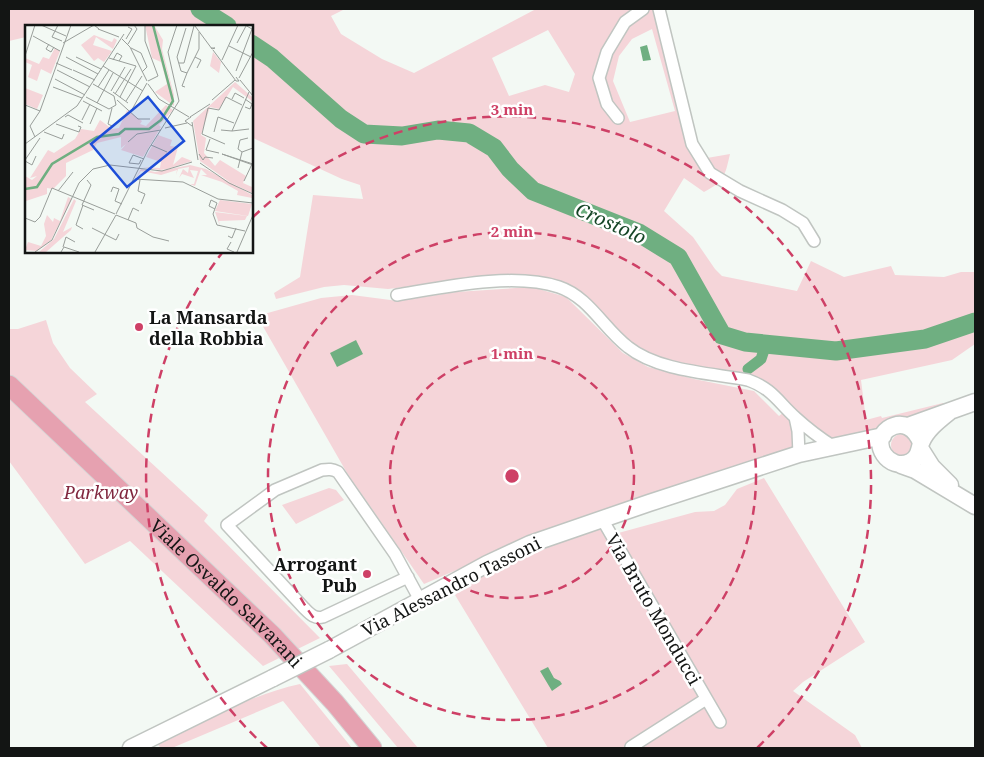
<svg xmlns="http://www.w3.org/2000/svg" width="984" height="757" font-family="'Noto Serif',serif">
	<rect width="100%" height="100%" fill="#f3f9f4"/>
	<path fill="#f5d5d9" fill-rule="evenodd" d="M 9,9 L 345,9 L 331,16 L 341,34 L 382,59 L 414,73 L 536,9 L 664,9 L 698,144 L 707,158 L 730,154 C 725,175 725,181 704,192 L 684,178 L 664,211 L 693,237 L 715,269 L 722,276 L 797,291 L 811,261 L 844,277 L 891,266 L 895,275 L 944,277 L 961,272 L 975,272 L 975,344 L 952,360 L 861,380 L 866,420 L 881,416 L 882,418 L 943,403 L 944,405 L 879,430 L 832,440 L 818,433 L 768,386 L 659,358 L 630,343 L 566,285 L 526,275 L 515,274 L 388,289 L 344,285 L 324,287 L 276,299 L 274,293 L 300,277 L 313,195 L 363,199 L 360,185 L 342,179 L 251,137 L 251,26 L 26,26 L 26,37 L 9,41 ZM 652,29 L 675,111 L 630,122 L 613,81 L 619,56 L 632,39 ZM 548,30 L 575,74 L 569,92 L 545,85 L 509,96 L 492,58 Z
		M 532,287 L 566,297 L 623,353 L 648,367 L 694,379 L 754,391 L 779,416 L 784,412 L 793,427 L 794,450 L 508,548 L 424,584 L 347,473 L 257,316 L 321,298 L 352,295 L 398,301 L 456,292 Z
		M 46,320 L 53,343 L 70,368 L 97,394 L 85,402 L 208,515 L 204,521 L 320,638 L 263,666 L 130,541 L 85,564 L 9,461 L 9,329 L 18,329 Z
		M891 445a11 11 0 1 1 22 0a11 11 0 1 1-22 0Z
		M 764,478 L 865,642 L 803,682 L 793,691 L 855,735 L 862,748 L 548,748 L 455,595 L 482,575 L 515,558 L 595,530 L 606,527 L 611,535 L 695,512 L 714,511 L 725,505 L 737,489 Z
		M 329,488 L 336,490 L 344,500 L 296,524 L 282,505 Z
		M 347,664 L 418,748 L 398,748 L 329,666 Z
		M 300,684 L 352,748 L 321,748 L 283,701 L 172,748 L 161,748 L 157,744 C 203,721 250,695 300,684 Z"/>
	<path fill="#6faf81" d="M 647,45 L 651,60 L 643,61 L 640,47 Z
		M 356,340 L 363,354 L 337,367 L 330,353 Z
		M 548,667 L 554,678 L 560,681 L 562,684 L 552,691 L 540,671 Z"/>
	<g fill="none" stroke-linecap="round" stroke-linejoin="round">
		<path stroke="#6faf81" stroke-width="11" d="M 748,369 L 761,359 L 766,344"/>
		<path stroke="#6faf81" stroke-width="19" d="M 200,9 L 227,26
			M 251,44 L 272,58 L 341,119 L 364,134 L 402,136 L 438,130 L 469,133 L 494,148 L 510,169 L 533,191 L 639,233 L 678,257 L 722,335 L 745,342 L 836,351 L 925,339 L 975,322"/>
		<defs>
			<path id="street" d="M 659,9 L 692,144 L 710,173 L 740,191 L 782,210 L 803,223 L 814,241
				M 618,118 L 607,104 L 599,78 L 607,52 L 625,22 L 643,9
				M 397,295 C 445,287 513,272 559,287 C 589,297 604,329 628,347 C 658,371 710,373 748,380 C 773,389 778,402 796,418 C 808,429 820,438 834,447
				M 795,417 L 798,431 L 799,454
				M 602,519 L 720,722
				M 408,577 L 323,617 C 314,619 310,614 304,608 L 227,525 L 275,490 L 322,470 C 329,469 332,469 338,472 L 395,554 L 420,600
				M 631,747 L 706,699"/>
			<path id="secondary" d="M 908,426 L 975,402
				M 921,443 C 916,429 903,419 888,429 C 869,443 889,472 910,462 C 918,458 919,451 921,443 C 926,430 939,420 949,412
				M 920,448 L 932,467 L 950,485
				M 901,465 L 915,470 L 975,506
				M 329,650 L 487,564 L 530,544 L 649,503 L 799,454 L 883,436
				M 131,748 L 273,678"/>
			<g id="primary">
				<path id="s1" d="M 9,385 L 272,635 L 335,703 L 372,748"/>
			</g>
		</defs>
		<use href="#street" stroke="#c0c5c1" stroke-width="14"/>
		<use href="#secondary" stroke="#c0c5c1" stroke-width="19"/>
		<use href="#primary" stroke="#d5d5d5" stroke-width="21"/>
		<use href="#street" stroke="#fff" stroke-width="11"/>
		<use href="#secondary" stroke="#fff" stroke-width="16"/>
		<use href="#primary" stroke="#e6a1b0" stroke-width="19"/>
		<defs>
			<path id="secondary-bridge" d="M 273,678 L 329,650"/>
		</defs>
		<use href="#secondary-bridge" stroke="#c0c5c1" stroke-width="19" stroke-linecap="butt"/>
		<use href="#secondary-bridge" stroke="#fff" stroke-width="16"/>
	</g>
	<g fill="none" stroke="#ce4066" stroke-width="2.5" stroke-dasharray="9 6">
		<circle cx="512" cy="476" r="122"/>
		<circle cx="512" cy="476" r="244"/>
		<path d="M267 748A366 366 0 0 1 222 253M253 217A366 366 0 1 1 757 748"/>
	</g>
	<g fill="#ce4066" stroke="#fff" stroke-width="2">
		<circle cx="139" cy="327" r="5"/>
		<circle cx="367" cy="574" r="5"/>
	</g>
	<g text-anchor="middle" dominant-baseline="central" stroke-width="5" stroke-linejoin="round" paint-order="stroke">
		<g font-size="18" font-weight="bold" fill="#131514" stroke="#fff" text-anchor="start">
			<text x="149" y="317">La Mansarda<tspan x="149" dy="21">della Robbia</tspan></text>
			<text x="357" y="564" text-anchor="end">Arrogant<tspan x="357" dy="21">Pub</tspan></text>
		</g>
		<g font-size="18" font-style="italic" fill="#81273f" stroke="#fff">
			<text x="101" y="492">Parkway</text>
		</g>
		<g font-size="18" fill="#131514" stroke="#fff">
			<text transform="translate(451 586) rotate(-27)">Via Alessandro Tassoni</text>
			<text stroke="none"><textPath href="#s1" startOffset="301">Viale Osvaldo Salvarani</textPath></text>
			<text transform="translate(654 609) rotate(60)">Via Bruto Monducci</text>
		</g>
		<g font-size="19" font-style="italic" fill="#164627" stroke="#fff">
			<text transform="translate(611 223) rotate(24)">Crostolo</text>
		</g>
	</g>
	<g transform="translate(25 25)">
		<rect width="228" height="228" fill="#f3f9f4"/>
		<path d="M 120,0 L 127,0 L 147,65 L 129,0 L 138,15 L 137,24 L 149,70 L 149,81 L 130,67 L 142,59 L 136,37 L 127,33 ZM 69,10 L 87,17 L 89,13 L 92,15 L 88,24 L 71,12 L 68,20 L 87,26 L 79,37 L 73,33 L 69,36 L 56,20 ZM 30,23 L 35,26 L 26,49 L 16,44 L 12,56 L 3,52 L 7,40 L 0,37 L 0,33 L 14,39 L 18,32 L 24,34 ZM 188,27 L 196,37 L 194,48 L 185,41 ZM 210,57 L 227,72 L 227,76 L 208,62 L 194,84 L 185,82 L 176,110 L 181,113 L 179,128 L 190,141 L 195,135 L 221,151 L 218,158 L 227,162 L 227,168 L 206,158 L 175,136 L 168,96 ZM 0,63 L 18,70 L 12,84 L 0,79 ZM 141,80 L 148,85 L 134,100 L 136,102 L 118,132 L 96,125 L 101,119 L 96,123 L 96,112 L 72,118 L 68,125 L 41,138 L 41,151 L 28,164 L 22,163 L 22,169 L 1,176 L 0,185 L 0,151 L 7,155 L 12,151 L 5,153 L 23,125 L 29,128 L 50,114 L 56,104 L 69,106 L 75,95 L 87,104 L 94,103 L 102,85 L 117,96 L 115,99 L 121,101 ZM 133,110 L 147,115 L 145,121 L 153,122 L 148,140 L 157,132 L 167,136 L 142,144 L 135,145 L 117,142 L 135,143 L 136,137 L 121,132 ZM 165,140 L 181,144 L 227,170 L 227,173 L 212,170 L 213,166 L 197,157 L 176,150 L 182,150 L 176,144 L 170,161 L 165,159 L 169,159 L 173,146 L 165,145 L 169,153 L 157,149 L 154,153 L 158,144 L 163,148 L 164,142 L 153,144 L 151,150 L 152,145 L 136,150 L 116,146 L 110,154 L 116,144 L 130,147 ZM 43,172 L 47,174 L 26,215 L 12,226 L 0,225 L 3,217 L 16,221 L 21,211 L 19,199 L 22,190 L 28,197 L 29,193 L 35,196 ZM 49,174 L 51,176 L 38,207 L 47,202 L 46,205 L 21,227 L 14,227 L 29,214 ZM 195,175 L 227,179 L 223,191 L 190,186 ZM 190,187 L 222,191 L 220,195 L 194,196 L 195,201 Z" fill="#f5d5d9"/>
		<path fill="none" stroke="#6faf81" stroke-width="2.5" d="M 0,164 L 12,162 L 27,139 L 72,112 L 94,109 L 100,104 L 124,104 L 136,95 L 148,76 L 128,0"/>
		<path fill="none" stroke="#999e9a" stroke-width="1" d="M 16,0 L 41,11M 33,0 L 27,12 L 37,16M 120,0 L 120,16 L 133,51 L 123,56M 170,1 L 187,24 L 190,23 L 186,23M 161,3 L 152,32 L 156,46 L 162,48M 73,4 L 94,12M 8,11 L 35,26M 97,14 L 105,22 L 122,56M 101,14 L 107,4 L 103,2M 38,18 L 69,0 L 74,4M 212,18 L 221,1M 24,19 L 21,24 L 26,27 L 29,22M 103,19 L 112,4 L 109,0M 204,21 L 226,32M 106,23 L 116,28 L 122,42 L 117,47M 188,25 L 211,56 L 214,56 L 211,52M 0,31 L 10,0M 41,32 L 73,49M 51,32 L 76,44M 170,32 L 176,35 L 172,43M 84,33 L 111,41M 88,35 L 92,28 L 97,31 L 94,36M 197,35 L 213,0M 31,38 L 47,45M 154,38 L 159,38 L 169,1M 78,41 L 118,66M 32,45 L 65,62M 48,45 L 70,55M 211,46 L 227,4 L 220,0M 214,53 L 228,27M 30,54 L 60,70M 215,55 L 228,71M 123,59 L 134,74 L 164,92M 28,62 L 57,73M 73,62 L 84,45M 160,62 L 157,61 L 162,48 L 174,24 L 174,7M 86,66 L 100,42M 88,67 L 103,78M 90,69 L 106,44M 61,72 L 84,84 L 91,80 L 89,71 L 68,59M 95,72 L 111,41M 207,74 L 210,68 L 219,73M 92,75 L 113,94 L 125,94M 187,75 L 210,55M 58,76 L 77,86M 101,76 L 117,51M 72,78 L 88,48M 0,80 L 15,86M 220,82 L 225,84 L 227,79 L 220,74M 87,83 L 83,99 L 87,101M 105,88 L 122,58M 40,92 L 43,90 L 58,98M 165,92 L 185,79M 166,92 L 160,96 L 167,101M 57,95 L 65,79M 167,97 L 173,135M 31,99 L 54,107 L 56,102 L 53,101M 65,99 L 72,83M 140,103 L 162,98M 196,105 L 207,106 L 224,67M 207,106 L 224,104M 19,107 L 37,114 L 39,109M 189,107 L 193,92 L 209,98M 10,112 L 5,101 L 15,86 L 46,0M 185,114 L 181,125 L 194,128M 103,117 L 112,109 L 136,105M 0,119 L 52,81 L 99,9M 200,119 L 177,109 L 183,83 L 194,85 L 201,72 L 217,80M 126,120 L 142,127M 217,127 L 213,124 L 215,115 L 223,113M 174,129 L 178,135 L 180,132 L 188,133M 0,135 L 15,113M 116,135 L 114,139 L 104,138 L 108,130 L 119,134M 0,136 L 7,140 L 11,131M 175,138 L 204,158 L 228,169M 228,139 L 197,129 L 228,140M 213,143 L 217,127 L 228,123M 110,154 L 158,157 L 193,174 L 228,178M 62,155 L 66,160 L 57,180 L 69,185M 115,155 L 113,166 L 120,169 L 116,179M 219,156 L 227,139M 33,166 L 48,147M 86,167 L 88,162 L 94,164 L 90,176 L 97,179M 190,184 L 184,181 L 186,175 L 192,178 L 188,189 L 192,200 L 220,206M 91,189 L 123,125 L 154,76 L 143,27 L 152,0M 91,190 L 111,198 L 112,203 L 128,212 L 144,216M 0,193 L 10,197 L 15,192 L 27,163 L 90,189M 103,195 L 108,183 L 114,186M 67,203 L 91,215 L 94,209M 58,204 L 51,200 L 58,180M 203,211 L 207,213 L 211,203M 206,217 L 202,224 L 209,227M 38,222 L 41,212 L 50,217M 10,227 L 27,215 L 54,158 L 68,144 L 85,140 L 137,146 L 167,137M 36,227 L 39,222 L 54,227M 70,227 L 91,190M 212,227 L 228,190"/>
		<path fill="#1d4ed8" fill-opacity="0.15" stroke="#1d4ed8" stroke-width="2.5" d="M 123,72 L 159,116 L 102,162 L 66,119 Z"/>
		<rect width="228" height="228" fill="none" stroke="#131514" stroke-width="2.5"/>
	</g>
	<circle cx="512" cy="476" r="8" fill="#ce4066" stroke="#fff" stroke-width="2.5"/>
	<g font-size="15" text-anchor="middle" font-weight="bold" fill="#ce4066" stroke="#fff" stroke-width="5" stroke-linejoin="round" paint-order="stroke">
		<text x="512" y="115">3 min</text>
		<text x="512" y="237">2 min</text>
		<text x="512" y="359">1 min</text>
	</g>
	<rect width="984" height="757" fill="none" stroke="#131514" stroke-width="20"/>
</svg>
